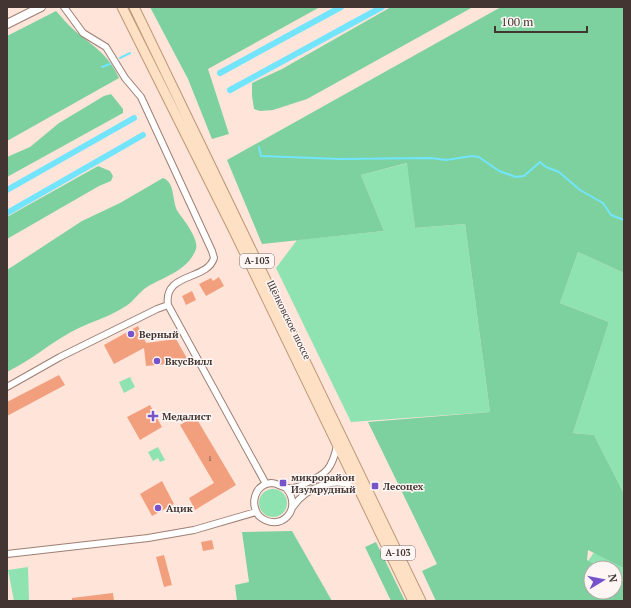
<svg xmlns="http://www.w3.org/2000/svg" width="631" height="608" font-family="'PT Serif',serif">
	<rect width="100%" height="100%" fill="#ffe4da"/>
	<path fill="#8fe3b0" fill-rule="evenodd" d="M 408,163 L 415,228 L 465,224 L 490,412 L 351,422 L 276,268 L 297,240 L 384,231 L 361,175 Z
		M 578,252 L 624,273 L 624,494 L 594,435 L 573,433 L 609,322 L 560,303 Z
		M 130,377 L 135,387 L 124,393 L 119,382 Z
		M 158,447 L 165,460 L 160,462 L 158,458 L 153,461 L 148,452 Z
		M259 503a14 14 0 1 1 28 0a14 14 0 1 1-28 0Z
		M 624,509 L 624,601 L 568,590 ZM 591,568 L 615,568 L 615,592 L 591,592 Z
		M 28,567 L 29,601 L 14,601 L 8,570 Z"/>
	<path fill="#7dd19f" d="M 150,7 L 320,7 L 208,69 L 229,134 L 212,139 L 188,79 Z
		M 391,7 L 473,7 L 307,99 L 273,110 L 260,111 L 254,109 L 252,96 L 252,83 L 282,69 Z
		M 501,7 L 624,7 L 624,273 L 578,252 L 560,303 L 609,322 L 573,433 L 594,435 L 624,494 L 624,568 L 588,550 L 587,560 L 600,568 L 591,568 L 591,592 L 615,592 L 615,577 L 624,582 L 624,601 L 436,601 L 422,571 L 437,564 L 368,422 L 490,412 L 465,224 L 415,228 L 407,163 L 361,175 L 384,231 L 262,244 L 227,160 Z
		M 56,11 C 62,17 67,24 73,29 C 91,45 109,54 119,78 L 7,141 L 7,36 Z
		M 111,94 L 123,109 L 123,113 L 7,177 L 7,157 L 30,147 L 59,123 L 104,96 Z
		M 98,166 L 110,171 L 113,176 L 111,181 L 99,186 L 7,239 L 7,217 Z
		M 163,178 C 176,183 171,200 178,212 C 184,220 199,239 196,249 C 188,271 163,277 147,287 C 139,292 134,301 126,306 C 110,317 89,322 71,332 C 49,344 30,361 7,372 L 7,270 L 82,221 L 120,203 Z
		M 292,531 L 332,601 L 237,601 L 235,585 L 249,582 L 242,532 Z
		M 376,542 L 405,601 L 391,601 L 365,547 Z"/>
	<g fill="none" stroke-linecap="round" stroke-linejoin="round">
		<path stroke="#72e5fd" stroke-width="2" d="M 120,58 L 130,53
			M 102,67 L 110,64
			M 259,147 L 261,156 L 340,159 L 431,158 L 446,160 L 472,156 L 479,157 L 499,171 L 516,177 L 524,176 L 540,162 L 546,167 L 559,172 L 580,190 L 603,203 L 611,215 L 624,220"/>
		<path stroke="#72e5fd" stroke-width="6" d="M 220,73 L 341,7
			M 230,90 L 382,7
			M 7,190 L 134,118
			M 7,213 L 143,135"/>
	</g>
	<path fill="#f29f7e" d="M 219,277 L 224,286 L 206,296 L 199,284 L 211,278 L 213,281 Z
		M 192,291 L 196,300 L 186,305 L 182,296 Z
		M 138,326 L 146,343 L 176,339 L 189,362 L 146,366 L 144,348 L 114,364 L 104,345 Z
		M 59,375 L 65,385 L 7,416 L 7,402 Z
		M 150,405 L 162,427 L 140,440 L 127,417 Z
		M 195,416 L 236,485 L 195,510 L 189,498 L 214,483 L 180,425 Z
		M 162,481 L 174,504 L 152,516 L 140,494 Z
		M 212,540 L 214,549 L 203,551 L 201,542 Z
		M 164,555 L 172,585 L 164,587 L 156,557 Z
		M 113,593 L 114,601 L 72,601 L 72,598 Z"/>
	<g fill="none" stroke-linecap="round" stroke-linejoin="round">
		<defs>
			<path id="street" d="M 64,7 L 83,33 L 106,47 L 125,78 L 141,97 L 212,251 L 214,258 C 207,281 163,272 168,305 L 266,484
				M 7,387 L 60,357 L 157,309 L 168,305
				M 286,488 C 304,509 280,534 259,516 C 250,504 254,485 271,483 C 278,483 282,488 288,488 C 294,489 301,486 306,483 C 327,474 332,468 337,446
				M 292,508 C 306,487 337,474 358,489
				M 7,554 L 148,538 L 194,530 L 256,512"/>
			<path id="secondary" d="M 7,24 L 41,7"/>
			<path id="primary" d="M 122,7 L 234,231 L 413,601
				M 134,7 L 421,601"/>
		</defs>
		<use href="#street" stroke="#9d7f73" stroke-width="8"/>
		<use href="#secondary" stroke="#9d7f73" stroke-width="10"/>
		<use href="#primary" stroke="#bc9877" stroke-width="11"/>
		<use href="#street" stroke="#fff" stroke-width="6"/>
		<use href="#secondary" stroke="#fff" stroke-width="8"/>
		<use href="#primary" stroke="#fee1c4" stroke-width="9"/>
	</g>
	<g fill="#7652cb" stroke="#fdf6f4" stroke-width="1.5">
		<circle cx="131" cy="334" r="4"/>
		<circle cx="157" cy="361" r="4"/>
		<path d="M151 410h4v4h4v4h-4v4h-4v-4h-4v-4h4z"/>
		<rect x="279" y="479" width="8" height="8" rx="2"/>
		<rect x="371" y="482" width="8" height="8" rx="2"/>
		<circle cx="158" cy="508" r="4"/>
	</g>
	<g text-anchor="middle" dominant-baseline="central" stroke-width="3" stroke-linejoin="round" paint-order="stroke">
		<g font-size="8" fill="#6f5045">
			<text x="210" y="458">1</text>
		</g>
		<g fill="#fdf6f4" stroke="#7b706c" stroke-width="1">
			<rect x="240" y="254" width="34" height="14" rx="3"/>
			<rect x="381" y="546" width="34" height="14" rx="3"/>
		</g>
		<g font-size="9" font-weight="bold" fill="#433632">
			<text x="257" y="261">А-103</text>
			<text x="398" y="553">А-103</text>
		</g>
		<g font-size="10" fill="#433632" stroke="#fdf6f4">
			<text transform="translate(289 320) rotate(64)">Щёлковское шоссе</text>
		</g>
		<g font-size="10" font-weight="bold" fill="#433632" stroke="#fdf6f4" text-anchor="start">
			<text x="139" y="334">Верный</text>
			<text x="165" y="361">ВкусВилл</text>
			<text x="162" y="416">Медалист</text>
			<text x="291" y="477">микрорайон<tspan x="291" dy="12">Изумрудный</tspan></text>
			<text x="383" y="486">Лесоцех</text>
			<text x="166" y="508">Ацик</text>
		</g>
	</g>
	<rect width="631" height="608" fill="none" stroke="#433632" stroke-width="16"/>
	<g transform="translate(603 580) rotate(80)"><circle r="19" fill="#fdf6f4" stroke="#b3a9a6"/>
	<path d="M0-3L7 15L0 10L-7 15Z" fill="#7652cb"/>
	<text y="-6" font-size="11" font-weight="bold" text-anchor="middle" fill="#433632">N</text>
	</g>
	<path d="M495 26v6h92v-6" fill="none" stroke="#433632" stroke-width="2"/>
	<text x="501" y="26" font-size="12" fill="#433632" stroke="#fdf6f4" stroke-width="3" paint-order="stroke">100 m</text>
</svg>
